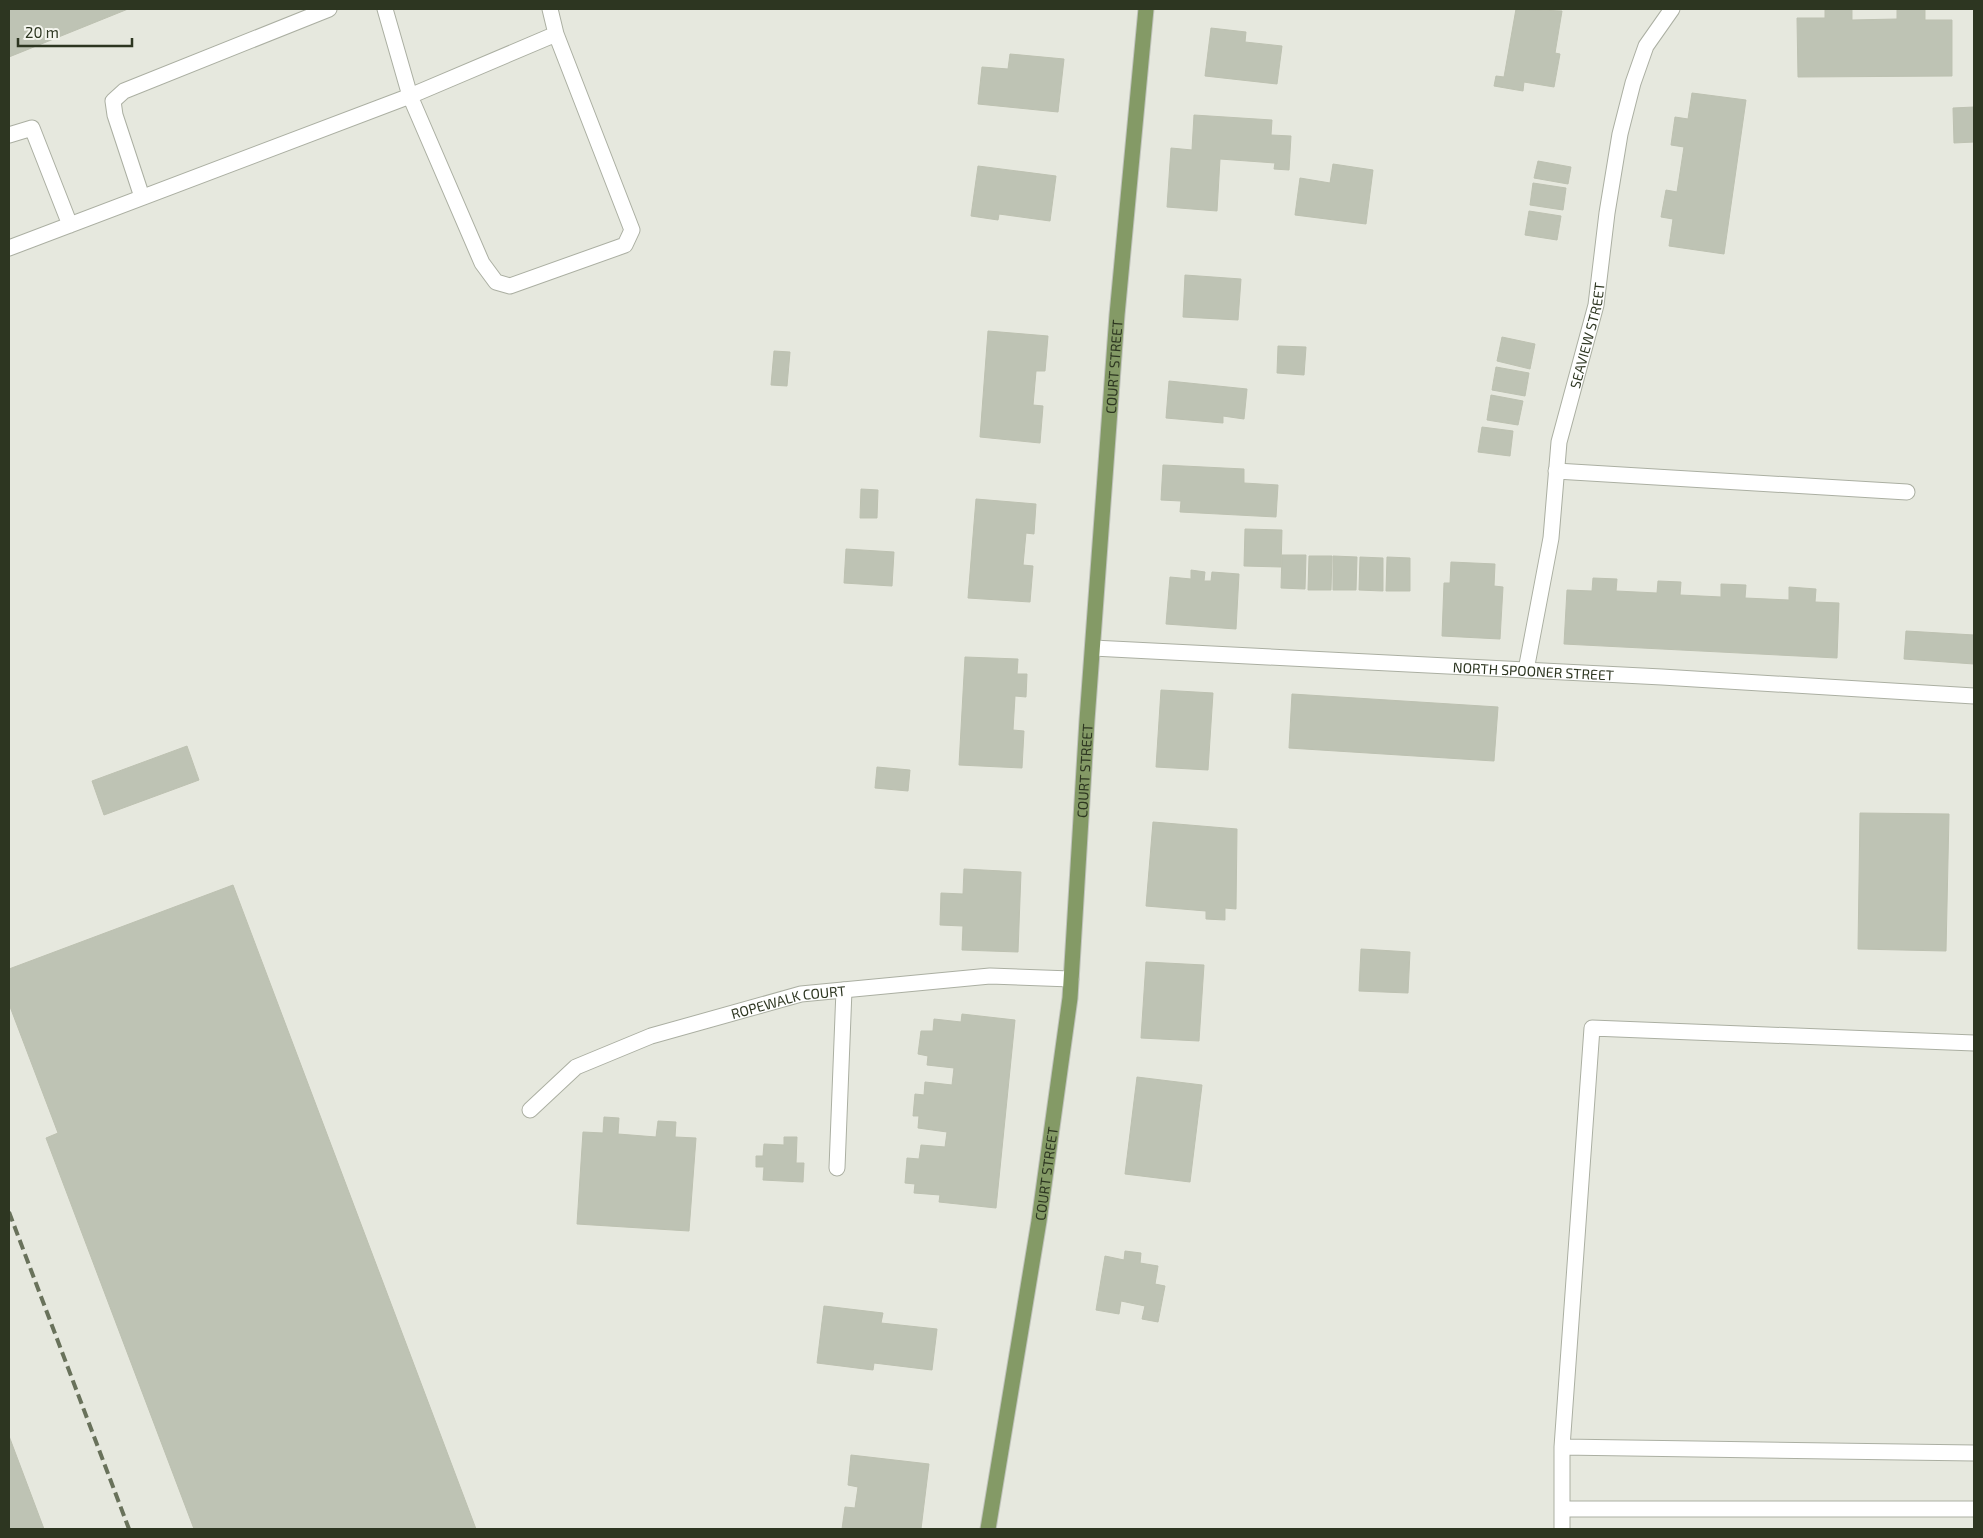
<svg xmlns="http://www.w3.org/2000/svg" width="1983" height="1538" font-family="'Exo 2',sans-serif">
	<rect width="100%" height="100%" fill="#e6e8de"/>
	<path fill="#bec3b4" stroke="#bdc1b1" d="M 9,9 L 128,9 L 9,57 Z
		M 1516,9 L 1562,11 L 1555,53 L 1560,54 L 1554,87 L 1524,82 L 1523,91 L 1494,86 L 1496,76 L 1504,77 Z
		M 1825,9 L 1852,9 L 1852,20 L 1897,19 L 1897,9 L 1925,9 L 1925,20 L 1952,20 L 1952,76 L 1798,77 L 1797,18 L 1825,18 Z
		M 1211,28 L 1246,32 L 1245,42 L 1282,46 L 1277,84 L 1205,76 Z
		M 1010,54 L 1064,59 L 1058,112 L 978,104 L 982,67 L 1008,69 Z
		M 1692,93 L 1746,100 L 1724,254 L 1669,246 L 1673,219 L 1661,217 L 1666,190 L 1677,192 L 1684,147 L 1671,145 L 1675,117 L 1688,119 Z
		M 1974,107 L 1974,142 L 1954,143 L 1953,108 Z
		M 1194,115 L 1272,120 L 1271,135 L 1291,136 L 1289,170 L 1274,169 L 1275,163 L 1220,159 L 1217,211 L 1167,207 L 1171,148 L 1192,150 Z
		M 1538,161 L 1571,167 L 1568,184 L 1534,178 Z
		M 1333,164 L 1373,170 L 1366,224 L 1295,215 L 1300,178 L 1330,183 Z
		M 978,166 L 1056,176 L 1050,221 L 999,214 L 998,220 L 971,216 Z
		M 1533,183 L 1566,188 L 1563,210 L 1530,205 Z
		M 1529,211 L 1561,216 L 1557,240 L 1525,235 Z
		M 1185,275 L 1241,279 L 1238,320 L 1183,317 Z
		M 988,331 L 1048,336 L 1045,371 L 1036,371 L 1033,405 L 1043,406 L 1040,443 L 980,437 Z
		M 1502,337 L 1535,344 L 1530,369 L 1497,361 Z
		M 1278,346 L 1306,347 L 1304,375 L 1277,373 Z
		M 774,351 L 790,352 L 787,386 L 771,385 Z
		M 1496,367 L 1529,373 L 1525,396 L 1492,390 Z
		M 1169,381 L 1247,389 L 1244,419 L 1223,416 L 1223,423 L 1166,418 Z
		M 1491,395 L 1523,401 L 1518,425 L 1487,420 Z
		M 1482,427 L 1513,431 L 1510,456 L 1478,452 Z
		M 1163,465 L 1244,469 L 1244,483 L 1278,485 L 1276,517 L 1180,512 L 1181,501 L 1161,500 Z
		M 861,489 L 878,490 L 877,518 L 860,518 Z
		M 976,499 L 1036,504 L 1034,534 L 1026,533 L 1023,565 L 1033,566 L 1030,602 L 968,598 Z
		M 1245,529 L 1282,530 L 1281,567 L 1244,566 Z
		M 846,549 L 894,552 L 892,586 L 844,583 Z
		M 1282,555 L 1306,555 L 1305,589 L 1281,588 Z
		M 1309,556 L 1332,556 L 1331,590 L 1308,590 Z
		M 1333,556 L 1357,557 L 1356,590 L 1333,590 Z
		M 1360,557 L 1383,558 L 1383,591 L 1359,590 Z
		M 1387,557 L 1410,558 L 1410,591 L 1386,591 Z
		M 1451,562 L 1495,564 L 1494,586 L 1503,587 L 1500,639 L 1442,636 L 1444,583 L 1450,583 Z
		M 1191,570 L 1205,572 L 1204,581 L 1211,581 L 1212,572 L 1239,574 L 1236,629 L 1166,624 L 1170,577 L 1191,579 Z
		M 1593,578 L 1617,579 L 1616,591 L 1657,593 L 1658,581 L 1681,582 L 1680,595 L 1721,597 L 1721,584 L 1746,585 L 1745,598 L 1789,600 L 1789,587 L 1816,589 L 1815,602 L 1839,603 L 1837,658 L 1564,644 L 1567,590 L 1592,591 Z
		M 1906,631 L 1974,635 L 1974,664 L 1904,659 Z
		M 965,657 L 1018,659 L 1017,674 L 1027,674 L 1026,697 L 1015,696 L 1013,730 L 1024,731 L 1022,768 L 959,765 Z
		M 1161,690 L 1213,693 L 1208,770 L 1156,767 Z
		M 1292,694 L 1498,707 L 1494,761 L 1289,748 Z
		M 187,746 L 199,780 L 104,815 L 92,781 Z
		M 877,767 L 910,770 L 908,791 L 875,788 Z
		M 1860,813 L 1949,814 L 1946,951 L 1858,949 Z
		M 1153,822 L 1237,829 L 1236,909 L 1225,908 L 1225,920 L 1206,919 L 1206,911 L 1146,906 Z
		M 964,869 L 1021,872 L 1018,952 L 962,950 L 963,926 L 940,925 L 941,893 L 963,894 Z
		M 233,885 L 476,1529 L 194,1529 L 46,1138 L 58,1133 L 9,1004 L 9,969 Z
		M 1361,949 L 1410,952 L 1408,993 L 1359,991 Z
		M 1146,962 L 1204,965 L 1199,1041 L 1141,1038 Z
		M 962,1014 L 1015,1020 L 996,1208 L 939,1202 L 940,1195 L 914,1193 L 915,1184 L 905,1183 L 907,1158 L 919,1159 L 921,1145 L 945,1147 L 947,1132 L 918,1128 L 919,1116 L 913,1116 L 915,1094 L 924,1095 L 925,1082 L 952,1085 L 954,1068 L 927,1065 L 928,1056 L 918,1054 L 921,1031 L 933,1031 L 934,1019 L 961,1022 Z
		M 1137,1077 L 1202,1085 L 1190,1182 L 1125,1174 Z
		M 604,1117 L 619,1118 L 618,1134 L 656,1137 L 658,1121 L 676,1122 L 675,1137 L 696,1138 L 689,1231 L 577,1224 L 583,1132 L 603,1133 Z
		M 784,1137 L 797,1137 L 796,1163 L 804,1163 L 803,1182 L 763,1180 L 764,1167 L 756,1167 L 756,1156 L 763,1156 L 764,1144 L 784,1145 Z
		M 1125,1251 L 1141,1253 L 1140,1263 L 1158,1266 L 1155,1284 L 1165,1286 L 1158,1322 L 1142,1319 L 1145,1306 L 1121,1301 L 1119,1314 L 1096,1310 L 1105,1256 L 1124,1260 Z
		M 824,1306 L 883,1313 L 881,1323 L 937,1329 L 932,1370 L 874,1363 L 873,1370 L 817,1363 Z
		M 9,1436 L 44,1529 L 9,1529 Z
		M 851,1455 L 929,1464 L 921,1529 L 842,1529 L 845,1507 L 855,1508 L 858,1487 L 848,1485 Z"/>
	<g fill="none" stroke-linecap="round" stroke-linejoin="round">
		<defs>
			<path id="lane" d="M 385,9 L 410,96 L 482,263 L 496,282 L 510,286 L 625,245 L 632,230 L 556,34 L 550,9
				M 9,135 L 32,128 L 70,225
				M 142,197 L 115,115 L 113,101 L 124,91 L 329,9
				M 9,248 L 410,96 L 556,34
				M 1556,471 L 1907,492
				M 837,1168 L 844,990
				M 1562,1447 L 1974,1453
				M 1563,1509 L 1974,1509
				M 1562,1529 L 1562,1447 L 1592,1028 L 1974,1043"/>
			<g id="street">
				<path id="s1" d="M 1093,648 L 1662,677 L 1974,696"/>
				<path id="s2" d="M 1526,670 L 1551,538 L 1559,442 L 1596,305 L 1607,213 L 1620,134 L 1633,83 L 1646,46 L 1672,9"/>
				<path id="s3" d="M 530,1110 L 576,1067 L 651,1036 L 801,994 L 990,976 L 1071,979"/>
			</g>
			<g id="primary">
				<path id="s4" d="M 988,1529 L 1039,1221 L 1070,998 L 1087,720 L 1117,315 L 1146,9"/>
			</g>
		</defs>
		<use href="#lane" stroke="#abafa2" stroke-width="17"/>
		<use href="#street" stroke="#abafa2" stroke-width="17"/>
		<use href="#primary" stroke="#c0c3bc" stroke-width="17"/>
		<use href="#lane" stroke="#fff" stroke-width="15"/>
		<use href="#street" stroke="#fff" stroke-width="15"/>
		<use href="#primary" stroke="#849a66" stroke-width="15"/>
		<path stroke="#69725b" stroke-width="4" stroke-dasharray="10 5" stroke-linecap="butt" d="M 9,1212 L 129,1529"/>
	</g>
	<g text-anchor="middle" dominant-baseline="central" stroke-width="4" stroke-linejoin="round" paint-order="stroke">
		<g font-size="14" fill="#2d3621" stroke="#f4f5ee">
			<text stroke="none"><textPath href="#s2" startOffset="341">SEAVIEW STREET</textPath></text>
			<text stroke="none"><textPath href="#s4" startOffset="1170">COURT STREET</textPath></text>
			<text stroke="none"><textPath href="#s1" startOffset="441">NORTH SPOONER STREET</textPath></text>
			<text stroke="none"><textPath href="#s4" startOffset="765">COURT STREET</textPath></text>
			<text stroke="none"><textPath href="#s3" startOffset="286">ROPEWALK COURT</textPath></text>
			<text stroke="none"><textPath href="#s4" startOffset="360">COURT STREET</textPath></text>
		</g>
	</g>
	<rect width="1983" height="1538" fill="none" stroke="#2d3621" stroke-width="20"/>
	<path d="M18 38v8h114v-8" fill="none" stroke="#2d3621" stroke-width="2.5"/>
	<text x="25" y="38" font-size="15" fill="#2d3621" stroke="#f4f5ee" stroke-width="4" paint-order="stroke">20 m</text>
</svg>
